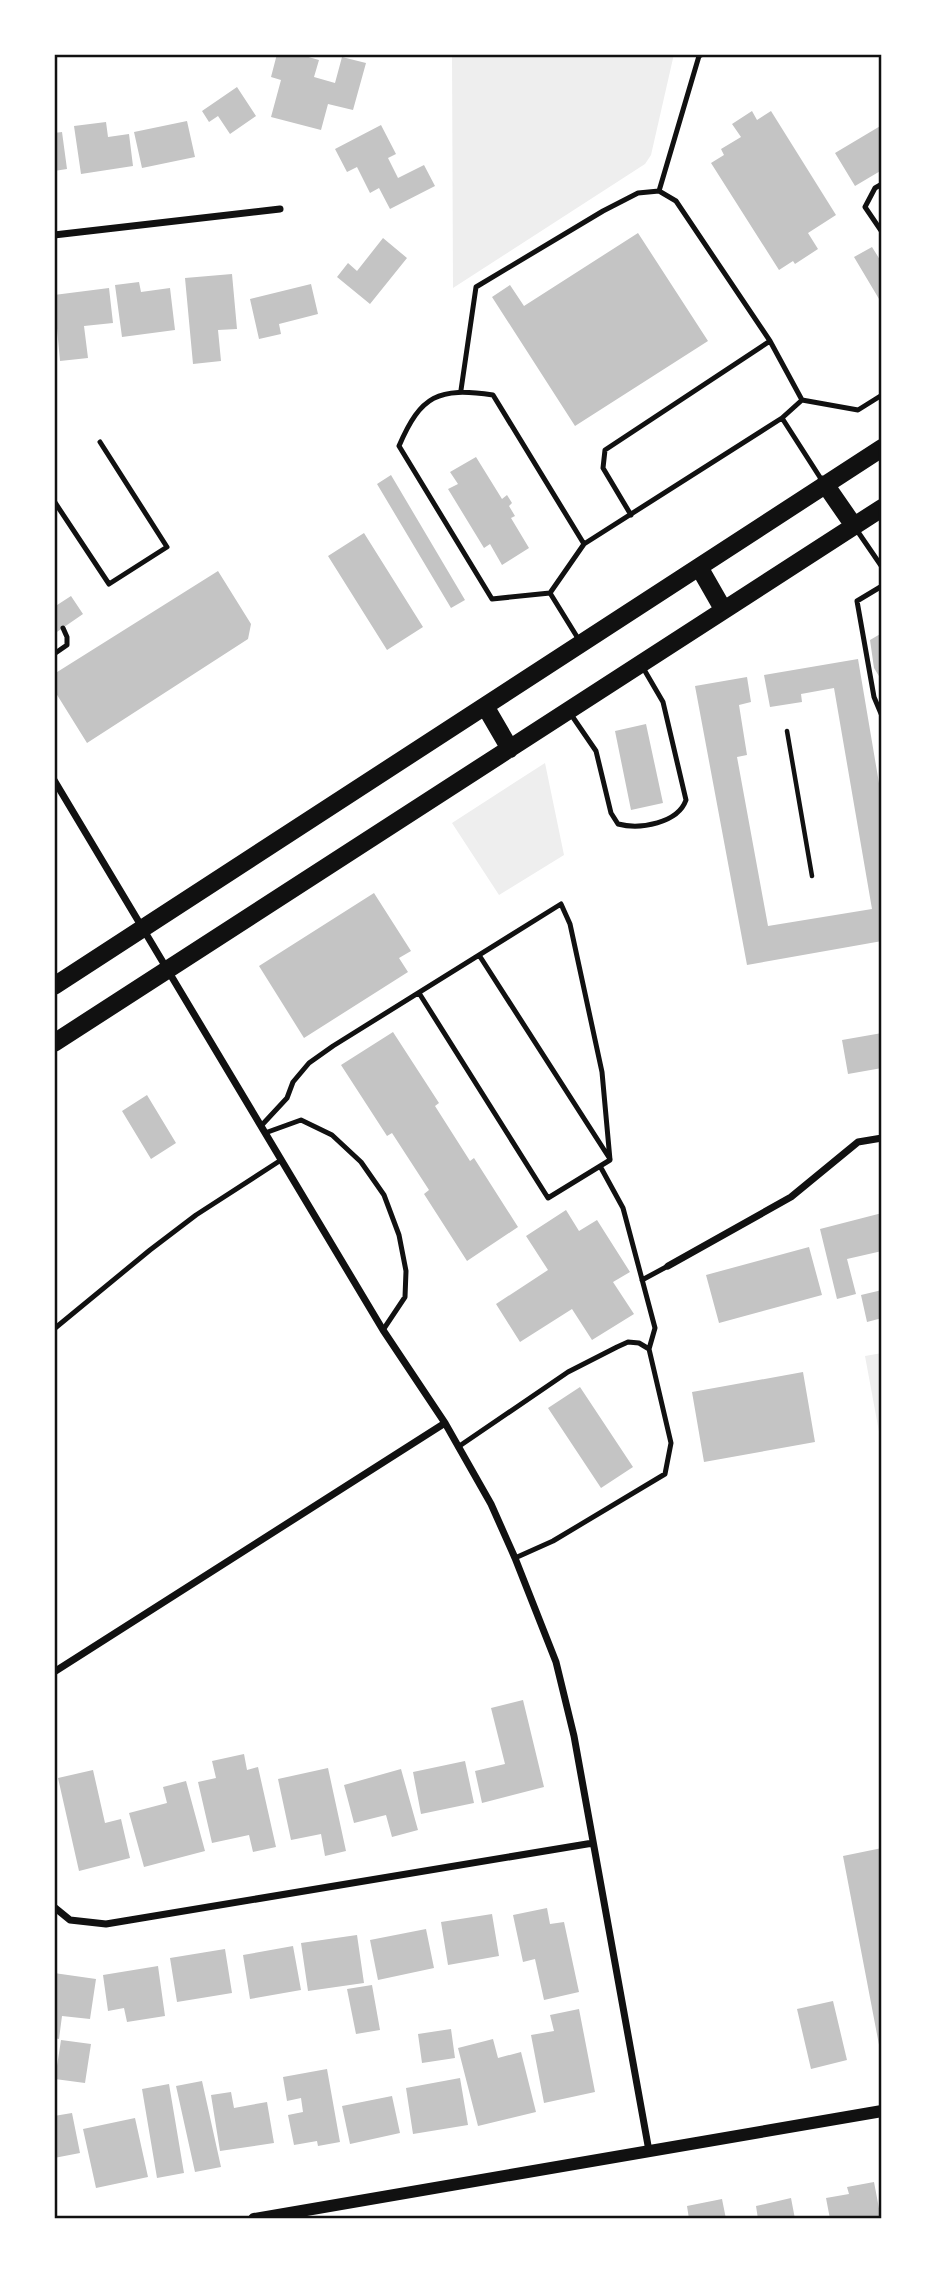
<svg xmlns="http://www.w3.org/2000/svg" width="936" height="2273" font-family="'Sofia Sans Condensed',sans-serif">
	<rect width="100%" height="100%" fill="#fff"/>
	<path fill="#eee" d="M 452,54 L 674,54 L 651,155 L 645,164 L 453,288 Z
		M 545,763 L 564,855 L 499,895 L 452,823 Z
		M 882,1353 L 882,1448 L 865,1356 Z"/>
	<path fill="#c4c4c4" d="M 277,54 L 298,54 L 319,60 L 314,77 L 335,83 L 342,57 L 366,63 L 353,110 L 328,104 L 321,130 L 271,117 L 281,80 L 271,77 Z
		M 237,87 L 256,116 L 230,134 L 218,116 L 209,122 L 202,111 Z
		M 752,111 L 757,120 L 771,111 L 836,215 L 808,233 L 818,249 L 795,264 L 793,261 L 779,270 L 711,163 L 724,155 L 721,149 L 741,137 L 732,124 Z
		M 187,121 L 195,157 L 142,168 L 134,132 Z
		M 106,122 L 108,137 L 129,134 L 133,166 L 81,174 L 74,126 Z
		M 381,125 L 396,154 L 388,158 L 398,178 L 424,165 L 435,186 L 390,209 L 379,188 L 370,193 L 357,167 L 347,172 L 335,149 Z
		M 882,125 L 882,170 L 855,186 L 835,153 Z
		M 62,132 L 67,169 L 54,171 L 54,133 Z
		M 638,233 L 708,341 L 575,426 L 492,297 L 510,285 L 524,306 Z
		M 383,238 L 407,258 L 370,304 L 337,277 L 348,263 L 357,271 Z
		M 872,247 L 882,263 L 882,304 L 854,257 Z
		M 232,274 L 237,329 L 218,330 L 221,361 L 193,364 L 185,278 Z
		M 139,282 L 141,292 L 170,288 L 175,330 L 122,337 L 115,285 Z
		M 311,284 L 318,314 L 279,324 L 281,334 L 259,339 L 250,299 Z
		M 109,288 L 113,323 L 84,326 L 88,358 L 60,361 L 54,295 Z
		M 476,457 L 502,499 L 507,495 L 512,503 L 509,506 L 515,516 L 511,518 L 529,548 L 502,565 L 490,544 L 484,548 L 448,489 L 458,484 L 450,472 Z
		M 391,475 L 465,600 L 451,608 L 377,484 Z
		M 364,533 L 423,627 L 387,650 L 328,556 Z
		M 218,571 L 251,624 L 248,639 L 87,743 L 54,690 L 54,674 Z
		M 71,596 L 83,614 L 54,634 L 54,607 Z
		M 882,633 L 882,681 L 874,668 L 870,640 Z
		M 858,659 L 882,801 L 882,941 L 747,965 L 695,686 L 747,677 L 751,702 L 739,705 L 747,755 L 737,757 L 768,926 L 872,909 L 834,688 L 801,694 L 802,702 L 770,707 L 764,675 Z
		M 646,724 L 663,803 L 631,810 L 615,731 Z
		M 374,893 L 411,951 L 399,958 L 408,972 L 304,1038 L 259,966 Z
		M 393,1032 L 439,1103 L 435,1106 L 470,1161 L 474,1158 L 518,1227 L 467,1261 L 424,1194 L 429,1190 L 392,1133 L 387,1136 L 341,1065 Z
		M 882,1033 L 882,1068 L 848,1074 L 842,1040 Z
		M 147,1095 L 176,1143 L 151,1159 L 122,1111 Z
		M 566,1210 L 579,1231 L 597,1220 L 630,1272 L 613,1282 L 634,1314 L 592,1340 L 572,1309 L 520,1342 L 496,1304 L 548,1270 L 526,1236 Z
		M 882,1213 L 882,1251 L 847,1259 L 856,1294 L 837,1299 L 820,1229 Z
		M 809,1247 L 822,1295 L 719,1323 L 706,1275 Z
		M 882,1290 L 882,1318 L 867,1322 L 861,1295 Z
		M 803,1372 L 815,1442 L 704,1462 L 692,1392 Z
		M 580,1387 L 633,1467 L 601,1488 L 548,1408 Z
		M 523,1700 L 544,1787 L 482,1803 L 475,1771 L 505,1764 L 491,1708 Z
		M 244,1754 L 247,1770 L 258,1767 L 276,1847 L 253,1852 L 249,1835 L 212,1843 L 198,1782 L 216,1778 L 212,1761 Z
		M 465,1761 L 474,1803 L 421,1814 L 413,1772 Z
		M 328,1768 L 346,1851 L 325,1856 L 321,1834 L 291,1840 L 278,1779 Z
		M 401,1769 L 418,1830 L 392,1837 L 386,1815 L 354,1823 L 344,1785 Z
		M 93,1770 L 105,1823 L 121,1819 L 130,1858 L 79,1871 L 58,1778 Z
		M 186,1781 L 205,1851 L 144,1867 L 129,1813 L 167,1803 L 163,1787 Z
		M 882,1848 L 882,2050 L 880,2050 L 843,1856 Z
		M 547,1908 L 550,1924 L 564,1922 L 579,1992 L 544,2000 L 535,1959 L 523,1962 L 513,1915 Z
		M 492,1914 L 499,1956 L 448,1965 L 441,1922 Z
		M 426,1929 L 434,1968 L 378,1980 L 370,1940 Z
		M 357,1935 L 364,1983 L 308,1991 L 301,1943 Z
		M 293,1946 L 301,1990 L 250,1999 L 243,1955 Z
		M 225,1949 L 232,1993 L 177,2002 L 170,1958 Z
		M 158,1966 L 165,2016 L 127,2022 L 124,2008 L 108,2011 L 103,1975 Z
		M 54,1973 L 96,1979 L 90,2019 L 62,2016 L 59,2039 L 54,2038 Z
		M 372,1985 L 380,2030 L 356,2034 L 347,1989 Z
		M 833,2001 L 847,2060 L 811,2069 L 797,2009 Z
		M 579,2009 L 595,2092 L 544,2103 L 531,2035 L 554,2031 L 550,2015 Z
		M 451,2029 L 455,2058 L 422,2063 L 418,2034 Z
		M 493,2039 L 498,2058 L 521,2052 L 536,2112 L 478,2126 L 458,2048 Z
		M 61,2040 L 91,2044 L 85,2083 L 55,2079 Z
		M 327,2069 L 340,2142 L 318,2146 L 317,2141 L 294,2145 L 288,2115 L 303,2112 L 301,2098 L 287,2101 L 283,2077 Z
		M 460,2078 L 468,2125 L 413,2134 L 406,2088 Z
		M 202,2081 L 221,2167 L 195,2172 L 176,2086 Z
		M 169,2084 L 184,2173 L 157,2178 L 142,2089 Z
		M 231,2092 L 234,2108 L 267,2102 L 274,2143 L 220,2151 L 211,2095 Z
		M 392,2096 L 400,2133 L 350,2144 L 342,2106 Z
		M 72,2113 L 80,2153 L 54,2158 L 54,2116 Z
		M 135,2118 L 148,2177 L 96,2188 L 83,2129 Z
		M 874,2182 L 881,2219 L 830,2219 L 826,2198 L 849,2194 L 847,2187 Z
		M 791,2198 L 795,2219 L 758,2219 L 756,2206 Z
		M 722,2199 L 726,2219 L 689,2219 L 687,2206 Z"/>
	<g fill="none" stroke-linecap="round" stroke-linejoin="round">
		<path stroke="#111" stroke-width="4.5" d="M 787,731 L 812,876"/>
		<path stroke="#111" stroke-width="5" d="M 882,184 L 875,188 L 865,207 L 882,232
			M 659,191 L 699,56 L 703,54
			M 461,390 L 476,287 L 603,211 L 638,193 L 659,191 L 676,201 L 770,341 L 802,400 L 782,418 L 584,544
			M 802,400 L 858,410 L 882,395
			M 782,418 L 823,482
			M 54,501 L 109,584 L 167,547 L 100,442
			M 631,515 L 603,468 L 605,450 L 770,341
			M 856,529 L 882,567
			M 882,586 L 857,601 L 874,697 L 882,716
			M 550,593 L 584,544 L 493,395 C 438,387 421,395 399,446 L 492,599 L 550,593 L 579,640
			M 54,654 L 67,645 L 67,637 L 63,628
			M 570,713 L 596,751 L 611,813 L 618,824 C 640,830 678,823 686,800 L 663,702 L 642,666
			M 479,955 L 610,1159
			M 261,1126 L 287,1098 L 293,1082 L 309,1063 L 333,1046 L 561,904 L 570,924 L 602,1072 L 610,1160 L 548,1198 L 419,993
			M 265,1133 L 301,1120 L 332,1135 L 361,1162 L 384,1195 L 399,1235 L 406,1271 L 405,1297 L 383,1330
			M 600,1166 L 623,1208 L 655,1328 L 649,1349
			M 642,1280 L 668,1266
			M 54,1329 L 150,1250 L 196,1215 L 281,1160
			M 458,1447 L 568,1372 L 617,1347 L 628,1342 L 639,1343 L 649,1349 L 671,1443 L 665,1474 L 553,1541 L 515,1558"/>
		<path stroke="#111" stroke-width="7" d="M 54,235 L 280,209
			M 54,780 L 383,1330 L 445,1423 L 491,1504 L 515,1558 L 556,1662 L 574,1736 L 649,2151
			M 668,1266 L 791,1197 L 858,1142 L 882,1138
			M 54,1672 L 445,1423
			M 54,1907 L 70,1920 L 106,1924 L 593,1843"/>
		<path stroke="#111" stroke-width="12" d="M 254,2219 L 882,2111"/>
		<path stroke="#111" stroke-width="18" d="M 825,484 L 854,526
			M 699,567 L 723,609
			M 485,706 L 510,749
			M 54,986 L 882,448
			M 54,1043 L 882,508"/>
	</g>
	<rect width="936" height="2273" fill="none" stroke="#ffffff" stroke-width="112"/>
	<rect x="56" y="56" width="824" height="2161" fill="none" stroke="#111" stroke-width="2.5"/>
</svg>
